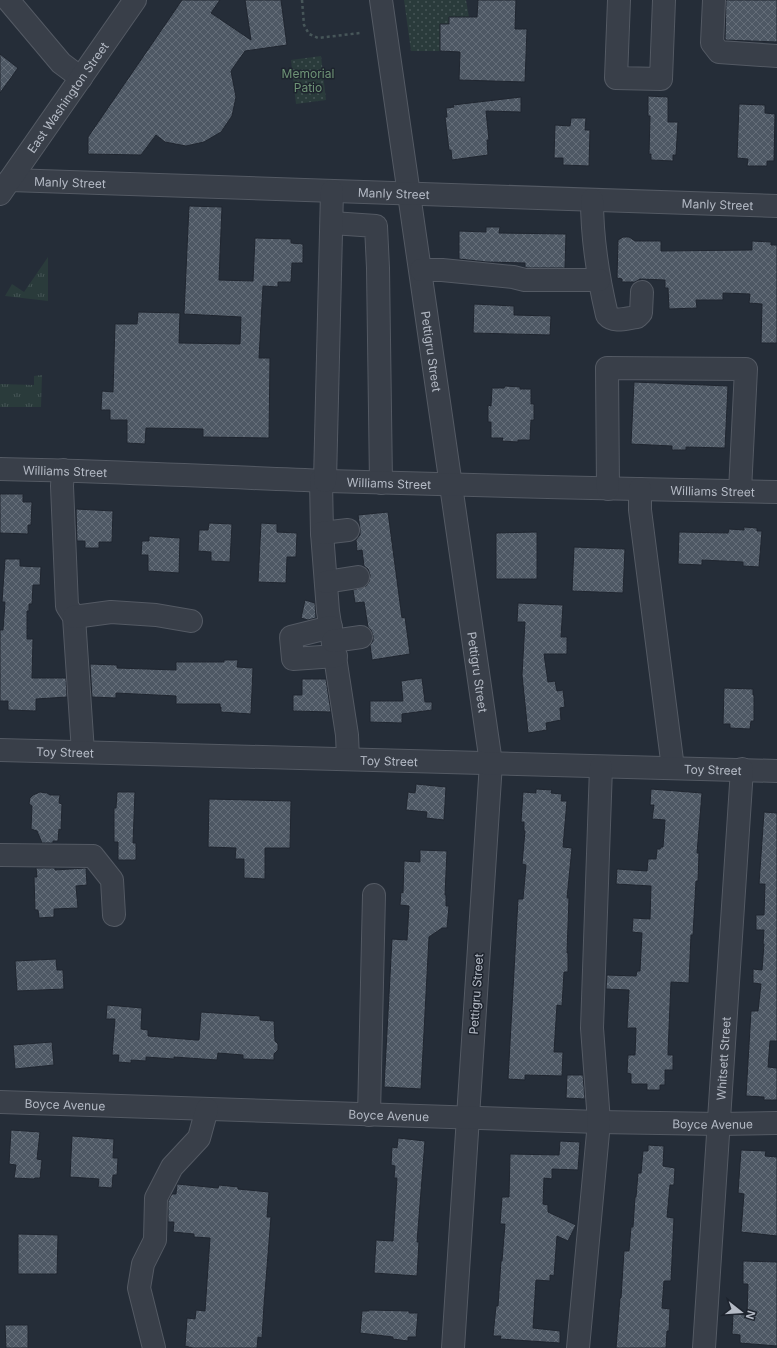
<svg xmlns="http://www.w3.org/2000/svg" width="777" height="1348" font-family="Inter,sans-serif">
	<defs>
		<pattern id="grass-tufts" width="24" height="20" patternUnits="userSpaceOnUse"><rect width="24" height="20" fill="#2a3b3b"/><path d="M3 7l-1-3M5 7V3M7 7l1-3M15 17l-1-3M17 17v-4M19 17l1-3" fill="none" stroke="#465556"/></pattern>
		<pattern id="garden-dots" width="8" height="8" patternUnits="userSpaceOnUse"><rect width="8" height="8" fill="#2a3b3b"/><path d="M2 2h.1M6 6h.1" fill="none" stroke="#465556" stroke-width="1.8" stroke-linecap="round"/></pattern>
		<pattern id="building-cross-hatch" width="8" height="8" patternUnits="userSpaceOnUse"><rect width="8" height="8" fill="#4e5864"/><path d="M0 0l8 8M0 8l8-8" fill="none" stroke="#656e79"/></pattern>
	</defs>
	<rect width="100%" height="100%" fill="#252d38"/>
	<path fill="url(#grass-tufts)" d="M 48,257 L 48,301 L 5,296 L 12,284 L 24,292 Z
		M 42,375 L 41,407 L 0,407 L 0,384 L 34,385 L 34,376 Z"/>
	<path fill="url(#garden-dots)" d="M 404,0 L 466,0 L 469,17 L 449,17 L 449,24 L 440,24 L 440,51 L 411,51 Z
		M 321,56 L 326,100 L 296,104 L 291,60 Z"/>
	<path fill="url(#building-cross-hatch)" stroke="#202630" d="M 182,0 L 220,0 L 211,13 L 251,40 L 245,0 L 281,0 L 287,45 L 245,51 L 231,71 L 236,97 L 232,116 L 221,132 L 204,142 L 186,146 L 165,142 L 156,135 L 141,155 L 88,154 L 88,137 Z
		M 478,0 L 516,0 L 515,29 L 527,29 L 525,82 L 459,80 L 460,52 L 440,51 L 440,24 L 449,24 L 449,17 L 477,17 Z
		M 726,0 L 777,0 L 777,42 L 725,40 Z
		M 0,54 L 18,68 L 0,93 Z
		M 648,96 L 668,97 L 668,122 L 678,122 L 676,155 L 673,155 L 673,161 L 651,160 L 651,154 L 649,154 L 650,116 L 648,116 Z
		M 521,97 L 521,112 L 486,111 L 489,140 L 487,140 L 488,155 L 452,160 L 451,150 L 449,150 L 445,117 L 447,117 L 446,108 L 454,107 L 453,105 Z
		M 739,104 L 765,105 L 765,113 L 775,114 L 774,161 L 767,161 L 767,166 L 747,166 L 748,159 L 737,158 Z
		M 571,118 L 586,118 L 585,130 L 590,130 L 589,166 L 563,165 L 563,158 L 554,158 L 555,125 L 570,126 Z
		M 189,206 L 222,207 L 219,280 L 253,281 L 255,238 L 291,239 L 291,243 L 303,244 L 303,263 L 292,263 L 291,282 L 278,282 L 278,287 L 263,286 L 259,358 L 270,358 L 269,438 L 203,437 L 203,429 L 146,428 L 145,444 L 127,443 L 127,420 L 110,420 L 110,410 L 101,410 L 102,391 L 113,392 L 115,324 L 137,324 L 138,312 L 180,313 L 179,343 L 240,344 L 241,317 L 184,314 Z
		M 486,227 L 500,227 L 499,233 L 566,234 L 565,268 L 527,268 L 525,267 L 525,263 L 487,262 L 459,259 L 459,231 L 486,232 Z
		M 623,237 L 629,237 L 635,241 L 661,241 L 661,251 L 752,250 L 752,241 L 771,242 L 771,245 L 777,245 L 777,343 L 761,343 L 762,304 L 749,303 L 750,294 L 723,293 L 723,300 L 696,300 L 697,308 L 669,309 L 668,288 L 665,288 L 665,280 L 640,279 L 635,282 L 622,282 L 622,279 L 617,278 L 618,240 Z
		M 474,304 L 514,306 L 514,315 L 551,316 L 550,335 L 473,333 Z
		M 634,382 L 728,386 L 725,448 L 686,447 L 686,450 L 672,450 L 672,446 L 631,444 Z
		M 505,386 L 520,387 L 520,389 L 531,389 L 531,404 L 534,404 L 534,420 L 531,420 L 530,440 L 518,440 L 518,442 L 502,441 L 503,438 L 491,438 L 491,422 L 488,422 L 488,405 L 491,406 L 492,388 L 504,388 Z
		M 0,494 L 23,494 L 23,502 L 32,502 L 31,525 L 28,525 L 28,534 L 0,533 Z
		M 76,509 L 113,511 L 112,542 L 99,542 L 99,548 L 85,548 L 85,541 L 77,541 Z
		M 388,512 L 402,618 L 405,617 L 410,654 L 372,660 L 370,645 L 373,641 L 373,636 L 371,630 L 368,627 L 364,602 L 355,603 L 353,590 L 366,586 L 369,582 L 370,575 L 368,569 L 364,566 L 362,550 L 357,551 L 356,540 L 360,535 L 360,529 L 358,515 Z
		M 209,523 L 232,524 L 230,562 L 211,561 L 211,552 L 198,551 L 199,530 L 208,530 Z
		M 261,523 L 277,524 L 277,532 L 297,533 L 296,557 L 287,557 L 286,583 L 258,582 Z
		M 744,527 L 757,528 L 757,531 L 762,531 L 759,567 L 743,566 L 743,562 L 702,560 L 702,565 L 678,564 L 679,532 L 728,533 L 729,529 L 744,530 Z
		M 537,532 L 537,579 L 496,579 L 496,533 Z
		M 149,536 L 180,538 L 179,573 L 148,571 L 148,555 L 141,555 L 142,541 L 149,541 Z
		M 574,547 L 625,549 L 623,593 L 572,591 Z
		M 5,559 L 20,559 L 20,566 L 41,567 L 40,585 L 33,585 L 32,604 L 29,604 L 29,611 L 27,611 L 27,639 L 33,639 L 32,678 L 66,678 L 67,697 L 36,699 L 36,711 L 8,710 L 8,701 L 0,701 L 0,630 L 3,630 L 5,602 L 2,602 Z
		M 305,600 L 315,603 L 316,618 L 308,620 L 301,618 Z
		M 518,603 L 563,605 L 561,637 L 567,637 L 567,654 L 544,654 L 548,682 L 555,681 L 557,691 L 563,690 L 565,707 L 560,708 L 561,720 L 546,723 L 547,730 L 528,733 L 522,675 L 525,622 L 517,622 Z
		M 224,660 L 238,660 L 237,667 L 253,668 L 251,714 L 221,712 L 221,707 L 220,707 L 220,704 L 176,704 L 176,696 L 116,693 L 116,698 L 92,697 L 90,664 L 117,665 L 117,668 L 176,670 L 176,662 L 224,662 Z
		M 422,678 L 425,702 L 432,702 L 432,710 L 402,714 L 402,723 L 370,722 L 370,701 L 403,701 L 401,681 Z
		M 302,679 L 326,679 L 331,712 L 293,711 L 293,695 L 302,695 Z
		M 724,688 L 753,689 L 753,695 L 754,695 L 754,721 L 751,721 L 750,729 L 730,728 L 730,724 L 723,724 Z
		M 416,784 L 446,787 L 444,820 L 426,818 L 427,812 L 406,810 L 408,792 L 415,793 Z
		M 536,789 L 552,790 L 551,793 L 562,794 L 561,801 L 567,801 L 563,847 L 572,848 L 567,898 L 569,898 L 567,953 L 568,953 L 568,972 L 564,972 L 562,1006 L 557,1005 L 554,1052 L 563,1052 L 562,1076 L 525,1075 L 525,1080 L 508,1079 L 518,899 L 523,899 L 526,865 L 522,864 L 525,831 L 524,831 L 524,822 L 521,822 L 523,792 L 536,793 Z
		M 651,789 L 702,793 L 697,853 L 699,853 L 698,881 L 696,881 L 693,935 L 691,935 L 689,983 L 671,982 L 668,1052 L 668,1055 L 673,1055 L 673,1070 L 665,1070 L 665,1085 L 660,1085 L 660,1090 L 647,1090 L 647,1084 L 631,1084 L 631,1074 L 627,1073 L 628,1055 L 635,1055 L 636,1028 L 627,1028 L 629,990 L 606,989 L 607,975 L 636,976 L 637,971 L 640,971 L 642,933 L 632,932 L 633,918 L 650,919 L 651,886 L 616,884 L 617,869 L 647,871 L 648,859 L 656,859 L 657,849 L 660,849 L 661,847 L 663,847 L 665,820 L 652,819 L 654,805 L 650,805 Z
		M 40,792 L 47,793 L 50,795 L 60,795 L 59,803 L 62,804 L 61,830 L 59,829 L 58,841 L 53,841 L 53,843 L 42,843 L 37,831 L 31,829 L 32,806 L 29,804 L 30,798 L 33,795 Z
		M 117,792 L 135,792 L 133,843 L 136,843 L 136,860 L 118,860 L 118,842 L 114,842 L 114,808 L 116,808 Z
		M 209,799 L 291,801 L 290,848 L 265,848 L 265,879 L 244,878 L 244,859 L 235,859 L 236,848 L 208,847 Z
		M 764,812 L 777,813 L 777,1041 L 770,1041 L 768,1067 L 777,1068 L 777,1100 L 764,1100 L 764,1097 L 746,1096 L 751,1011 L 758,1011 L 761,984 L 753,983 L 753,969 L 762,970 L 764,944 L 763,944 L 764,930 L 756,930 L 756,915 L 764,915 L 765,884 L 759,884 Z
		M 420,850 L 447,851 L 445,895 L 446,895 L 446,906 L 449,906 L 447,928 L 442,928 L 429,937 L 421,1089 L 384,1087 L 392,939 L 407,940 L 409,906 L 400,905 L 401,892 L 403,893 L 404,861 L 420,862 Z
		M 36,868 L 55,868 L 55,870 L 86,868 L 87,885 L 76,886 L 78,908 L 54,909 L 54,917 L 39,918 L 38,910 L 35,910 L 34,877 L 37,877 Z
		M 56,959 L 57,970 L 63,970 L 64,989 L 17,991 L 15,961 Z
		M 107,1005 L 142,1008 L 141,1029 L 148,1030 L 148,1036 L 196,1040 L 199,1040 L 201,1012 L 260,1016 L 260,1020 L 274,1021 L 275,1041 L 278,1044 L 278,1050 L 274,1054 L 274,1060 L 243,1059 L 243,1055 L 218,1053 L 217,1060 L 174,1057 L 174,1059 L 146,1057 L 146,1061 L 131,1060 L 131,1063 L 118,1062 L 119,1055 L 112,1055 L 115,1019 L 106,1019 Z
		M 52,1042 L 54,1065 L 15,1069 L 13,1045 Z
		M 567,1075 L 583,1075 L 585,1099 L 566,1098 Z
		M 11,1130 L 40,1132 L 37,1159 L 42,1160 L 40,1178 L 35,1178 L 34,1179 L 14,1178 L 16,1165 L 9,1164 Z
		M 72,1136 L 114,1139 L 113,1158 L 118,1158 L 117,1175 L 113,1175 L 112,1188 L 98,1187 L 99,1179 L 70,1177 Z
		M 398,1138 L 425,1141 L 417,1242 L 419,1242 L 417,1276 L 374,1273 L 376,1240 L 393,1241 L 397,1178 L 394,1178 L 395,1166 L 391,1165 L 392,1147 L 397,1148 Z
		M 560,1141 L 580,1142 L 578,1170 L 552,1169 L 552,1179 L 544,1178 L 543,1204 L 548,1205 L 548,1212 L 576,1225 L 568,1241 L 557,1236 L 554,1276 L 550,1275 L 550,1281 L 536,1280 L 533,1328 L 560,1331 L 560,1343 L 500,1339 L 501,1336 L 493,1336 L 496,1306 L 498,1306 L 501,1261 L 502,1261 L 505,1224 L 500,1224 L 502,1197 L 509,1197 L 510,1154 L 559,1155 Z
		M 648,1145 L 664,1146 L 663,1166 L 675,1168 L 674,1185 L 670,1185 L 667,1217 L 674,1218 L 671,1281 L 664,1281 L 662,1308 L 670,1309 L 669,1331 L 667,1331 L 666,1348 L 616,1348 L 620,1298 L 621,1298 L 624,1251 L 629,1251 L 631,1227 L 633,1227 L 635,1197 L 636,1197 L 638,1173 L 641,1173 L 643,1151 L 648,1151 Z
		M 741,1150 L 766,1151 L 765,1156 L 777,1157 L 777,1236 L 741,1232 L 744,1194 L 738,1193 Z
		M 177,1184 L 218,1188 L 219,1185 L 238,1187 L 238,1189 L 269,1192 L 267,1217 L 271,1217 L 264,1305 L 262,1338 L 258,1337 L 257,1348 L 193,1348 L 185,1346 L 187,1318 L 195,1319 L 196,1310 L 205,1311 L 210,1238 L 194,1237 L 194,1234 L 173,1232 L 174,1222 L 168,1222 L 168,1201 L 172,1194 L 176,1194 Z
		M 18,1234 L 58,1235 L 57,1274 L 18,1274 Z
		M 743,1261 L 777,1262 L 777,1346 L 740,1343 L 740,1335 L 732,1334 L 733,1314 L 747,1315 L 748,1284 L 743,1284 Z
		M 369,1310 L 409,1311 L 409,1313 L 418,1313 L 416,1337 L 408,1337 L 408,1341 L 393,1339 L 393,1337 L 360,1333 L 362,1311 L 369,1311 Z
		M 5,1325 L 28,1325 L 28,1348 L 6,1348 Z"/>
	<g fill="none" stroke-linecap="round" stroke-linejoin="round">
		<defs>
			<g id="minor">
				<path d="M 8,0 L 61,63 L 81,78"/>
				<path id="s1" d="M 381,0 L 491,763 L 453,1348"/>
				<path d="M 619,0 L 616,78 L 661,79 L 664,0"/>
				<path d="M 714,0 L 712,43 L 719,52 L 777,56"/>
				<path id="s2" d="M 10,180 L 777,206"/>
				<path id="s3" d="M 0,194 L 135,0"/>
				<path d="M 592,200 C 592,239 598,277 607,315 C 614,323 627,318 637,317 L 641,313 L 642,292"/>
				<path d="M 332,223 L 376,226 L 378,268 L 381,483"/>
				<path d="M 421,270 L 442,270 L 513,277 L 525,280 L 599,280"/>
				<path id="s4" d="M 0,469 C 109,471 219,477 328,481 C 478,486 627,489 777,492"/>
				<path d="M 63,470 L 62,486 L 67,606 L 74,617 L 83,752"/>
				<path d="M 321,480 L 322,533 L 328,611 L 347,735 L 348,759"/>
				<path d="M 325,481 L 332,191"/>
				<path d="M 608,489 L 607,368 L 746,369 L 740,491"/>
				<path d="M 640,489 L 640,510 L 673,768"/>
				<path d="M 322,533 L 348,530"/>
				<path d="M 326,582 L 358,577"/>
				<path d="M 74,617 L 111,612 L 156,615 L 191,621"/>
				<path d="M 331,627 L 291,637 L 293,659 L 336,656"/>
				<path d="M 333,641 L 361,637"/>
				<path id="s5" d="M 0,750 L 777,771"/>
				<path d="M 0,855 L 93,856 L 112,880 L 114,915"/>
				<path id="s6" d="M 0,1102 L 599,1122 L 719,1124 L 777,1123"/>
				<path d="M 369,1115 L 374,895"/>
				<path d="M 154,1348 L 139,1288 L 143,1264 L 155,1240 L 156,1198 L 172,1167 L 199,1138 L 207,1109"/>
				<path d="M 578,1348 L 599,1122 L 592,1028 L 601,767"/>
				<path id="s7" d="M 704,1348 L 742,769"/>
			</g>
		</defs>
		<use href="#minor" stroke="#545a64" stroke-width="24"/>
		<path stroke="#475659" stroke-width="2.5" stroke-dasharray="3 3" stroke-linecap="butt" d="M 302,0 L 304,25 L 309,34 L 318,38 L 360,33"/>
		<use href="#minor" stroke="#393f49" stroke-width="22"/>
	</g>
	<g text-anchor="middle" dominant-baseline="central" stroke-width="3" stroke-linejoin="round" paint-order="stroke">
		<g font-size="12" fill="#6e9376" stroke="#1e242e">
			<text x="308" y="73">Memorial<tspan x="308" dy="14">Patio</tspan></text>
		</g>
		<g font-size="12" fill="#b4bac5" stroke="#1e242e">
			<text stroke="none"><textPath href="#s3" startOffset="118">East Washington Street</textPath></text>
			<text stroke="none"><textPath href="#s2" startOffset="60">Manly Street</textPath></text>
			<text stroke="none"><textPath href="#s2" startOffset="384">Manly Street</textPath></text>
			<text stroke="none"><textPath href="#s2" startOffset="708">Manly Street</textPath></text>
			<text stroke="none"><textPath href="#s1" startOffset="355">Pettigru Street</textPath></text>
			<text stroke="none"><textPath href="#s4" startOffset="65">Williams Street</textPath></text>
			<text stroke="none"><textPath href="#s4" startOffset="389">Williams Street</textPath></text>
			<text stroke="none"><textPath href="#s4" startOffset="713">Williams Street</textPath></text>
			<text stroke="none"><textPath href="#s1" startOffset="679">Pettigru Street</textPath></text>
			<text stroke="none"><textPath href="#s5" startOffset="65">Toy Street</textPath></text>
			<text stroke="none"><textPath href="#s5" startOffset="389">Toy Street</textPath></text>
			<text stroke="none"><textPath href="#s5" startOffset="713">Toy Street</textPath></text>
			<text transform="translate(476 994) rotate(-86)">Pettigru Street</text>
			<text stroke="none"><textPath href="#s7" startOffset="290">Whitsett Street</textPath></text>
			<text stroke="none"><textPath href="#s6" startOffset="65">Boyce Avenue</textPath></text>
			<text stroke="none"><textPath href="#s6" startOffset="389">Boyce Avenue</textPath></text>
			<text stroke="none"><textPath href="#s6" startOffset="713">Boyce Avenue</textPath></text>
		</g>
	</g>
	<g transform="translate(741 1312) rotate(107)" stroke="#1e242e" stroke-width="3" paint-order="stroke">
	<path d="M0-3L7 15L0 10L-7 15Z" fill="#b4bac5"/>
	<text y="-6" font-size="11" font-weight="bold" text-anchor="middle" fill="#b4bac5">N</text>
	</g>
</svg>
